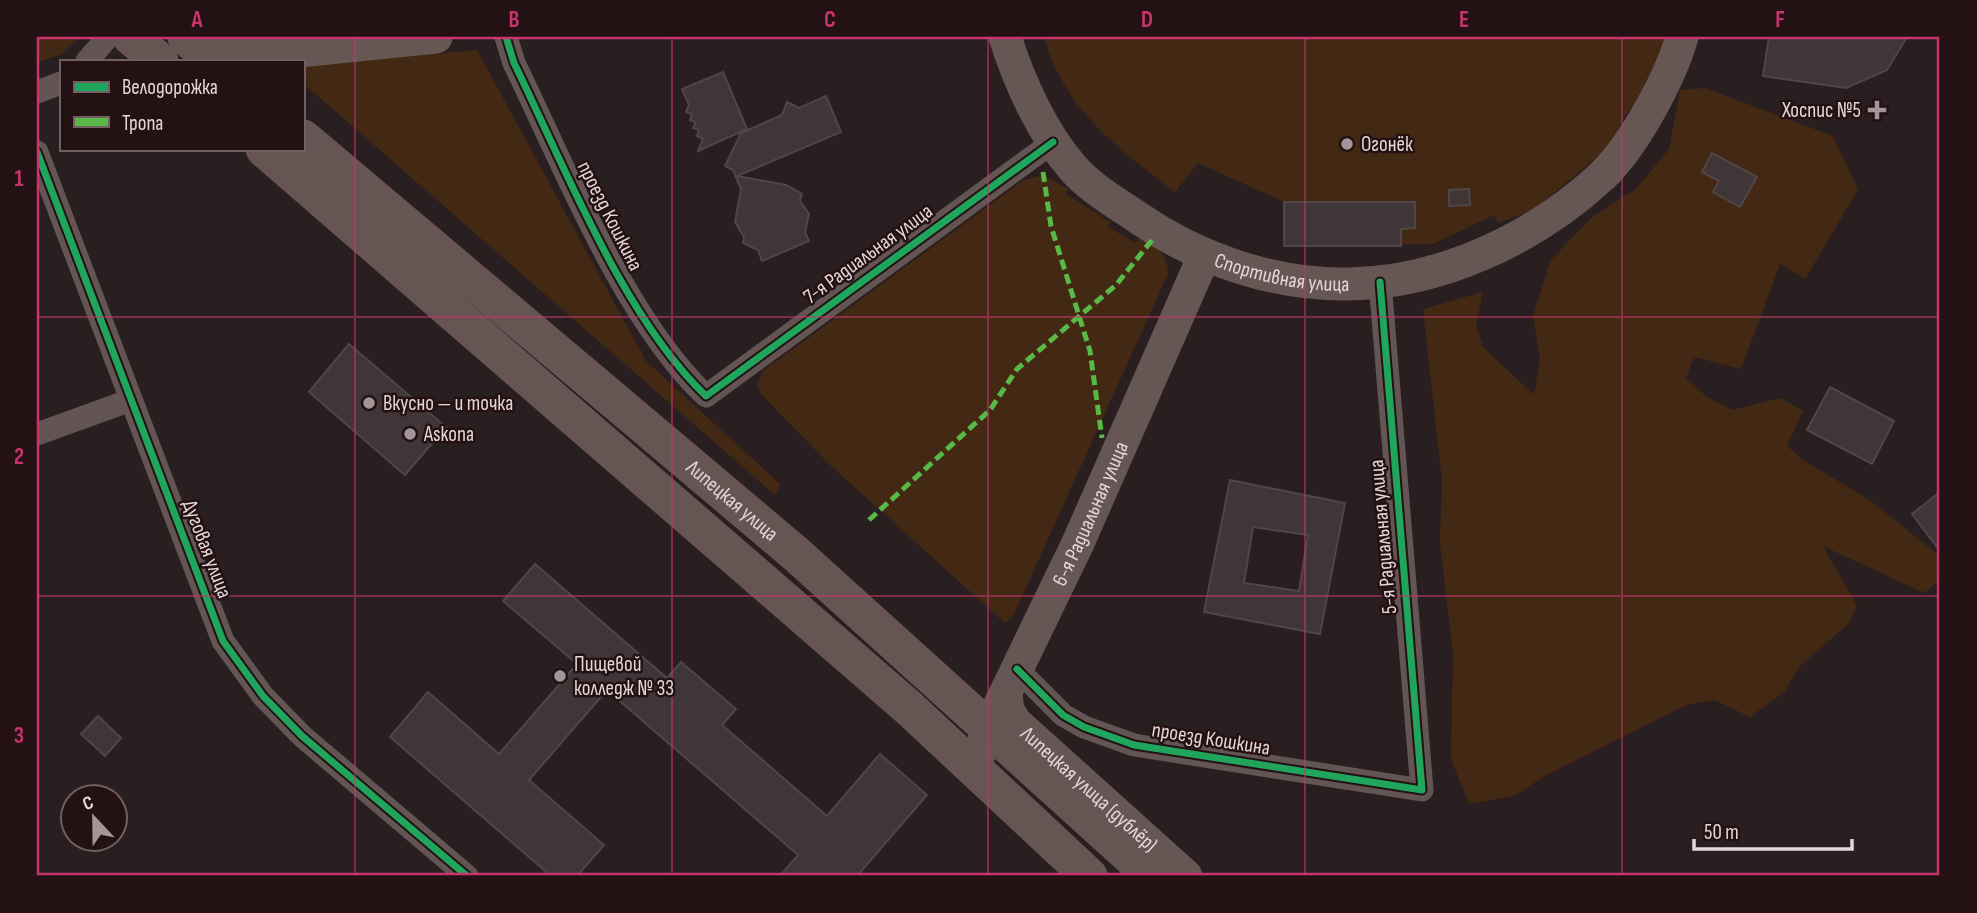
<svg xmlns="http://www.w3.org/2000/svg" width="1977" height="913" font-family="'Sofia Sans Condensed',sans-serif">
	<rect width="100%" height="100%" fill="#2a1f20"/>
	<path fill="#432913" d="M 37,37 L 78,37 L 79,38 L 60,55 L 37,62 Z
		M 1044,37 L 1670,37 L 1646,92 L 1624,117 L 1611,146 L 1533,210 L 1499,223 L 1494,215 L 1433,244 L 1284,246 L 1284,202 L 1198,163 L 1175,192 C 1118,148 1065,111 1044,37 Z
		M 477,50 L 646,361 L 780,484 L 775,495 L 303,83 L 303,66 Z
		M 1705,88 L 1833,136 L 1858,190 L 1805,279 L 1780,264 L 1741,369 L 1694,357 L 1686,378 L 1707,397 L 1733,410 L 1780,398 L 1803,411 L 1787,446 L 1803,460 L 1868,499 L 1940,556 L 1940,579 L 1924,593 L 1823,546 L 1857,606 L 1848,624 L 1800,666 L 1784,692 L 1750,717 L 1715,700 L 1686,705 L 1545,776 L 1514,796 L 1469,804 L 1451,759 L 1453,653 L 1440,543 L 1442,480 L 1423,309 L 1483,292 L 1476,325 L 1483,347 L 1534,395 L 1540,359 L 1533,316 L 1550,261 L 1593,216 L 1635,190 L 1669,149 L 1680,90 Z
		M 1043,175 L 1068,189 L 1066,194 L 1110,222 L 1107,226 L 1135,243 L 1141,236 C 1158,247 1167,253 1168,274 L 1013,616 L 1005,623 L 829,464 L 760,393 L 757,385 L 763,371 L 1024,180 Z"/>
	<path fill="#403638" stroke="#4f4648" stroke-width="2" fill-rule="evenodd" d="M 1769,37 L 1907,37 L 1887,70 L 1846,88 L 1763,76 Z
		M 723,72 L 747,129 L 698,151 L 703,139 L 697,136 L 699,130 L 693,128 L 696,122 L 690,120 L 692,114 L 686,112 L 689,105 L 682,89 Z
		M 826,96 L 841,132 L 737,176 L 786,185 L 802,194 L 800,201 L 809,214 L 805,232 L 809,241 L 762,261 L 758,250 L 743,243 L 744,237 L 735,222 L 741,189 L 733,170 L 725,166 L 741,133 L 782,115 L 787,102 L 799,108 Z
		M 1712,153 L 1757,177 L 1740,207 L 1713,192 L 1719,181 L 1702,172 Z
		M 1469,189 L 1470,205 L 1449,206 L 1449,190 Z
		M 1284,202 L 1415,202 L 1415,228 L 1401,229 L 1401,246 L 1284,246 Z
		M 349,344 L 446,427 L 405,475 L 309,392 Z
		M 1830,387 L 1894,421 L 1872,464 L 1807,430 Z
		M 1230,480 L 1345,503 L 1320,634 L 1204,612 ZM 1253,527 L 1308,535 L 1299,591 L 1244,583 Z
		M 1940,492 L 1940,551 L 1912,514 Z
		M 535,564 L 667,678 L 681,662 L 736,709 L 722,725 L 827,816 L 880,754 L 927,795 L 857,876 L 780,876 L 798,855 L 607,690 L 529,780 L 604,845 L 577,876 L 551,876 L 390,737 L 428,692 L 499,754 L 577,664 L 503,601 Z
		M 98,716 L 121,738 L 105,756 L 81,734 Z"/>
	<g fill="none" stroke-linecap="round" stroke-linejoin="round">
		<path stroke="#635553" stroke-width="23" d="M 506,37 L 514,63 C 565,167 623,317 706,396 L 1053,142
			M 87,61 L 108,37
			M 37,92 L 61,83
			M 37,152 L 223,641 L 263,696 L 302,736 L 467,876
			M 37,434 L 131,400
			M 1017,669 L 1063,715 L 1084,727 L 1134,745 L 1422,790 L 1380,282"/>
		<g stroke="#665755" stroke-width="33">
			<path id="s1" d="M 1005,37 C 1019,81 1042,133 1073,168 C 1090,188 1118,204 1140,219 C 1200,260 1275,285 1348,284 C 1440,283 1534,239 1601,177 C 1633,147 1670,79 1682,37"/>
			<path d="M 198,48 L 299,51 L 436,37"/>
			<path id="s2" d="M 1006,694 L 1008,710 L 1015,722 L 1186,876"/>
			<path id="s3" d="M 974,768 L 989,727 L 1078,543 L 1204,256"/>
		</g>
		<g stroke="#665553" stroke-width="37">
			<path d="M 131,37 L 160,61"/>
			<path d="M 186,37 L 214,61"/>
			<path id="s4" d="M 303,138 L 796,554 L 1152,876"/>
			<path d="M 264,149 L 909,708 L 1089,876"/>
		</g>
		<path stroke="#58b947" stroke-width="5" stroke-dasharray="10 5" stroke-linecap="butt" d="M 1043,172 L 1051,226 L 1090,351 L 1102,438
			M 869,520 L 990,410 L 1017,369 L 1116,285 L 1152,240"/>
		<defs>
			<path id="cycleway" d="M 506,37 L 514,63 C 565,167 623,317 706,396 L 1053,142
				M 37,152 L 223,641 L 263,696 L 302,736 L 467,876
				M 1017,669 L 1063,715 L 1084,727 L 1134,745 L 1422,790 L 1380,282"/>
		</defs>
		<use href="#cycleway" stroke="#241114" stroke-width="11"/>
		<use href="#cycleway" stroke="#20a55d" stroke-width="7"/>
	</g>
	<path fill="none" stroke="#c7346e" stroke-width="2" stroke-opacity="0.55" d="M 355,37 L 355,876M 672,37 L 672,876M 988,37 L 988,876M 1305,37 L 1305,876M 1622,37 L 1622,876M 37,317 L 1940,317M 37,596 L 1940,596"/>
	<g fill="#a39698" stroke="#241114" stroke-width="2.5">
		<path d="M1873.5 99.5h7v7h7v7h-7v7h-7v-7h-7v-7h7z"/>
		<circle cx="1347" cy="144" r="7"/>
		<circle cx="369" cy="403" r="7"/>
		<circle cx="410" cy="434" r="7"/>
		<circle cx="560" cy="676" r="7"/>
	</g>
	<g text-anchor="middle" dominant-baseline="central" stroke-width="5" stroke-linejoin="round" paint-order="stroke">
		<g font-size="21" fill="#e4d6d8" stroke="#241114" text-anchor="start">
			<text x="1861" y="110" text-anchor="end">Хоспис №5</text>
			<text x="1361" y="144">Огонёк</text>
			<text x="383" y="403">Вкусно — и точка</text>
			<text x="424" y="434">Askona</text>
			<text x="574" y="664">Пищевой<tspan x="574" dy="24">колледж № 33</tspan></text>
		</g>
		<g font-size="21" fill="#e4d6d8" stroke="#241114">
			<text transform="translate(610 216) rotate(63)">проезд Кошкина</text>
			<text transform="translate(868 254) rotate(-36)">7-я Радиальная улица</text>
			<text stroke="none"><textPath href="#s1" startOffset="387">Спортивная улица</textPath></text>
			<text stroke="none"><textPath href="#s4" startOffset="562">Липецкая улица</textPath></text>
			<text stroke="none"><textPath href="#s3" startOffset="280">6-я Радиальная улица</textPath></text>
			<text transform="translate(1383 537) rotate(-95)">5-я Радиальная улица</text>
			<text transform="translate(207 549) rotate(69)">Дуговая улица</text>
			<text transform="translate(1211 739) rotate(9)">проезд Кошкина</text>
			<text stroke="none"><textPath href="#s2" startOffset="130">Липецкая улица (дублёр)</textPath></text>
		</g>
	</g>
	<rect width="1977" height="913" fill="none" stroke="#241114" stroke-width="77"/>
	<rect x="60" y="60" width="245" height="91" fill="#241114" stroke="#716062" stroke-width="2"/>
	<rect x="74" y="82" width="35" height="10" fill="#20a55d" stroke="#716062" stroke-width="2"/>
	<text x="122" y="94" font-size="21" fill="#e4d6d8">Велодорожка</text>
	<rect x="74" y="117" width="35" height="10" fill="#58b947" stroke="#716062" stroke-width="2"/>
	<text x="122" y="130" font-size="21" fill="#e4d6d8">Тропа</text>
	<g transform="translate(94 818) rotate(338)"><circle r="33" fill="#241114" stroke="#716062" stroke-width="2"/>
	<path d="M0-5L12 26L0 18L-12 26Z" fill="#a39698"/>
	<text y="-10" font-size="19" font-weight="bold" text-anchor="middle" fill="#e4d6d8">С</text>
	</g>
	<path d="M1694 839v10h158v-10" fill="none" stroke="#e4d6d8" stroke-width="3.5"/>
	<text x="1704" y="839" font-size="21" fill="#e4d6d8" stroke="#241114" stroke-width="5" paint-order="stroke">50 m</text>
	<rect x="38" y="38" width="1900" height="836" fill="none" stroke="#c7346e" stroke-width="2.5"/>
	<g font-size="23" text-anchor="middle" font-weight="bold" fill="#c7346e">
		<text x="197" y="27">A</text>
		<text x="514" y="27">B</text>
		<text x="830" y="27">C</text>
		<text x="1147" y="27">D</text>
		<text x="1464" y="27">E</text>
		<text x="1780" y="27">F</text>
		<text x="19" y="186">1</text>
		<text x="19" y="464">2</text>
		<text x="19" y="743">3</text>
	</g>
</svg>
